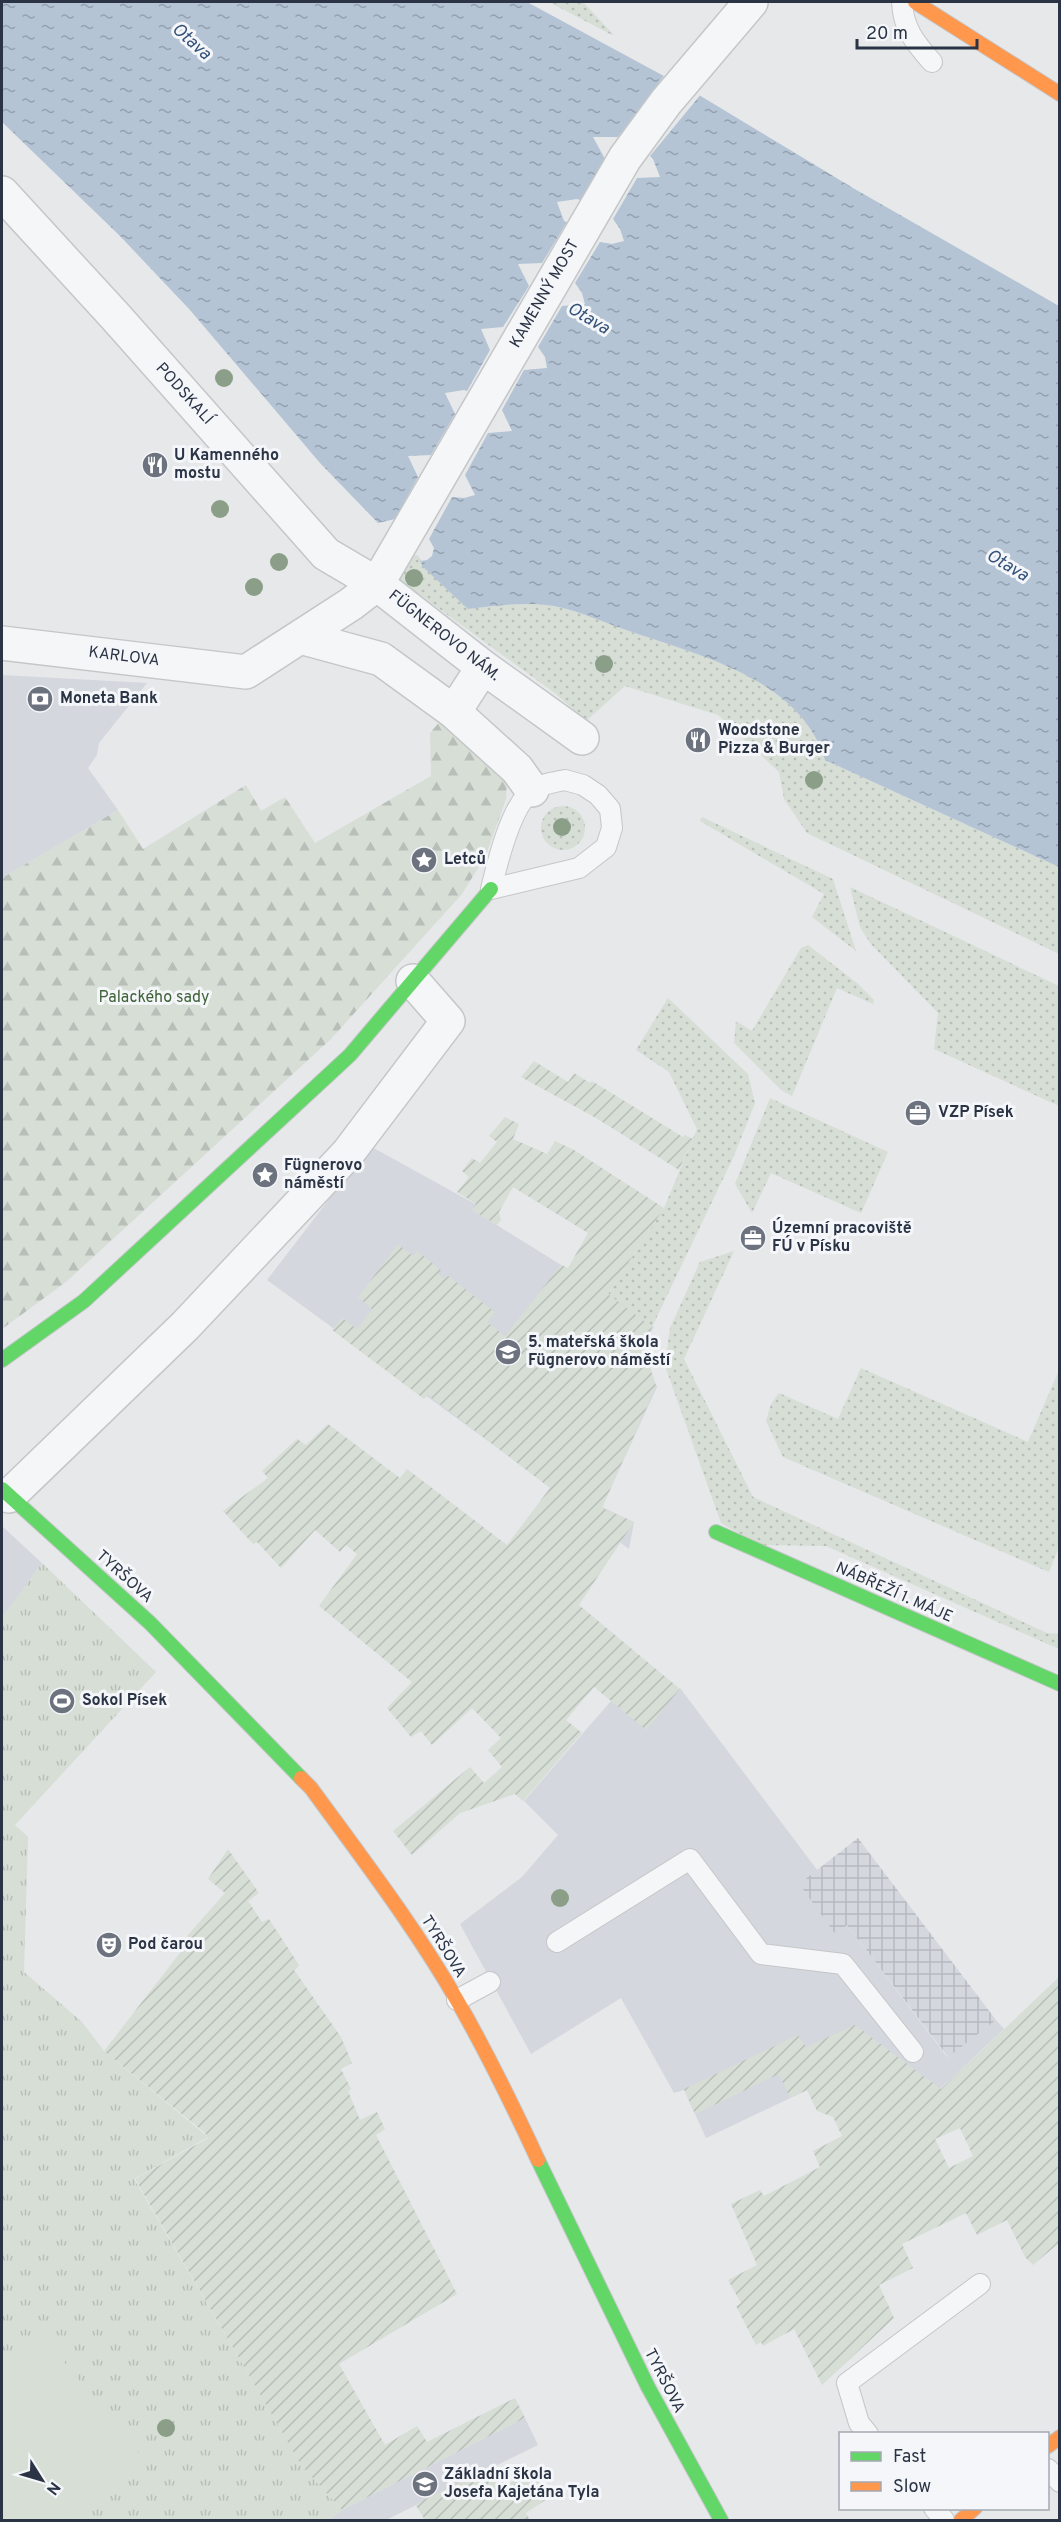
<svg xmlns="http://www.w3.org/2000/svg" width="1061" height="2522" font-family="Overpass,sans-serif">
	<defs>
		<pattern id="industrial-grid" width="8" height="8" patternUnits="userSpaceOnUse" patternTransform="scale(1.5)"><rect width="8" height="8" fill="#d4d7dd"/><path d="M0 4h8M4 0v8" fill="none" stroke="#b6b9bf"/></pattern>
		<pattern id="grass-dots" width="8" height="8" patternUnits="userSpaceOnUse" patternTransform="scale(1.5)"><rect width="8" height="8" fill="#d6ded6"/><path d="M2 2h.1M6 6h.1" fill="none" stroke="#b8bfb9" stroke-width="1.8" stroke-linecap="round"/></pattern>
		<pattern id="forest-firs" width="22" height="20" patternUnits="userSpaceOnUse" patternTransform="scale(1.5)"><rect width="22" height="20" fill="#d6ded6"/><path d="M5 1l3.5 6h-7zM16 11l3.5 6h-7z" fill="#b8bfb9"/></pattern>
		<pattern id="park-tufts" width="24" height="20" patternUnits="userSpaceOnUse" patternTransform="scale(1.5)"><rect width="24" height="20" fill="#d6ded6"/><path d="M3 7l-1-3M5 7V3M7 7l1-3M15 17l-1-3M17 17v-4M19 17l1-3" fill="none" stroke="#b8bfb9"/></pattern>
		<pattern id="garden-furrows" width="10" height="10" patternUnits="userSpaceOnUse" patternTransform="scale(1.5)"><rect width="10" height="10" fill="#d6ded6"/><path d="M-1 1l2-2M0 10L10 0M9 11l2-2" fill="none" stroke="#b8bfb9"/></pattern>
		<pattern id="water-ripples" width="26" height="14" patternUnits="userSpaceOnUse" patternTransform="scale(1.5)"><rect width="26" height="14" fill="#b4c4d5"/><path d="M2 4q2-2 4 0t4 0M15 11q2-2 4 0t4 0" fill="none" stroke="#93a0af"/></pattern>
	</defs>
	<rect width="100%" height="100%" fill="#e6e8ea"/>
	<path fill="#d4d7dd" d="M 2,675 L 147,683 L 99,743 L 97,755 L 88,768 L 118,810 L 2,878 Z
		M 370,1146 L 477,1205 L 474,1211 L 608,1294 L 654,1327 L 650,1333 L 650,1371 L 657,1387 L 602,1507 L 634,1522 L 629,1549 L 548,1490 L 551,1487 L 267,1280 Z
		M 2,1526 L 42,1563 L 2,1618 Z
		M 680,1688 L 818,1871 L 799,1884 L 836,1934 L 847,1925 L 947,2057 L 996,2020 L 1004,2029 L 940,2089 L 889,2051 L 706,2138 L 684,2090 L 674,2093 L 621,1998 L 531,2054 L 460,1924 L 522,1877 L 558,1835 L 524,1801 L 611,1701 L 646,1729 Z
		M 525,2418 L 538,2445 L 386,2520 L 330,2520 L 342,2510 Z"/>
	<path fill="url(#industrial-grid)" d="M 858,1838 L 996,2020 L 948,2057 L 847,1925 L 836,1935 L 799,1884 Z"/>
	<path fill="url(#grass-dots)" d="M 549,2 L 583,2 L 613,34 L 612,35 Z
		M 411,553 L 419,556 L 468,609 C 497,606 526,601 554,606 C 580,611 607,624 632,632 C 702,656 801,680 825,760 L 1059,867 L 1059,954 L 807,833 L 784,799 L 779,772 L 718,715 L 625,686 L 586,721 L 556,694 L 397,578 Z
		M541 828a22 22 0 1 1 44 0a22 22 0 1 1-44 0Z
		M 702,817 L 833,879 L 856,951 L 812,917 L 824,894 L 700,821 Z
		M 850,887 L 1059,986 L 1059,1106 L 934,1049 L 938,1013 L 870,943 L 860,927 Z
		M 808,945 L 858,984 L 874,1000 L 873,1004 L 837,988 L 792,1096 L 781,1090 L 734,1043 L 736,1021 L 752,1031 L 801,948 Z
		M 668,998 L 748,1074 L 755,1103 L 733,1158 L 652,1327 L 608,1294 L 664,1208 L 697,1129 L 669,1072 L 636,1050 Z
		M 770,1098 L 888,1152 L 861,1213 L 771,1173 L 752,1213 L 735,1184 Z
		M 734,1251 L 684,1359 L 753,1497 L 1047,1633 L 1059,1634 L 1059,1649 L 826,1546 L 759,1545 L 721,1523 L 665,1366 L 670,1328 L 700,1262 Z
		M 861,1368 L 1028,1442 L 1059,1370 L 1059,1547 L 1049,1572 L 783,1457 L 766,1421 L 771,1404 L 779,1393 L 838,1419 Z"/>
	<path fill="url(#forest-firs)" d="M 442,719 L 507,778 L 506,799 L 486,855 L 462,894 L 331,1039 L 66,1282 L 2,1329 L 2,878 L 118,810 L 143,849 L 246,785 L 261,811 L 285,797 L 315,843 L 431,776 L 430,733 Z"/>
	<path fill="url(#park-tufts)" d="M 42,1563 L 156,1672 L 15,1825 L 28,1837 L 24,1972 L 82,2022 L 104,2051 L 208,2137 L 134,2179 L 302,2466 L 342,2510 L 330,2520 L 2,2520 L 2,1618 Z"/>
	<path fill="url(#garden-furrows)" fill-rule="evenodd" d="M 534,1061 L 568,1082 L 574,1073 L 590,1083 L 592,1081 L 683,1137 L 685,1135 L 693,1139 L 679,1170 L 596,1118 L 521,1077 Z
		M 505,1117 L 519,1124 L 513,1139 L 547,1154 L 555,1141 L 574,1150 L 664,1208 L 608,1294 L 652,1327 L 650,1332 L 651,1370 L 656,1386 L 602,1508 L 634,1522 L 579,1605 L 680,1689 L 646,1730 L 594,1687 L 566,1720 L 582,1733 L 523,1801 L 515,1794 L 460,1813 L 412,1855 L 393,1831 L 470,1767 L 484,1783 L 502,1767 L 488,1750 L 501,1738 L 472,1708 L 432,1745 L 421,1731 L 411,1737 L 387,1708 L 412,1682 L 319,1606 L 357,1554 L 346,1545 L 340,1552 L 315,1530 L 281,1568 L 257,1542 L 253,1544 L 223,1511 L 268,1478 L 262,1471 L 297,1439 L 306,1445 L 328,1424 L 400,1478 L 407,1469 L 507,1545 L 550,1488 L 428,1395 L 424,1399 L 332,1330 L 342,1318 L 357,1329 L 372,1309 L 358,1297 L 398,1244 L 413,1256 L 417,1251 L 441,1270 L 438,1274 L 444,1279 L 447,1275 L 495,1312 L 487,1322 L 505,1336 L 561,1265 L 568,1268 L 588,1233 L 513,1187 L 499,1212 L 501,1220 L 497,1225 L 472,1210 L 476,1204 L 457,1192 L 469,1177 L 462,1171 L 472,1158 L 480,1163 L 497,1142 L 489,1136 Z
		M 228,1849 L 259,1893 L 248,1901 L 262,1922 L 269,1919 L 299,1965 L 294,1970 L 341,2037 L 352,2063 L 341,2069 L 351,2089 L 348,2091 L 360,2120 L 377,2112 L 385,2129 L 376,2135 L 457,2294 L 339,2364 L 385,2445 L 417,2426 L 427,2442 L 515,2398 L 525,2418 L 342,2510 L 301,2465 L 135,2179 L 208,2138 L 205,2133 L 104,2051 L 190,1940 L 187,1936 L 225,1893 L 208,1879 Z
		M 1059,1977 L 1059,2243 L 1033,2265 L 1025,2257 L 1007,2220 L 977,2235 L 966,2213 L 902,2244 L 913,2268 L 879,2285 L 894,2318 L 822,2385 L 794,2329 L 763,2346 L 761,2342 L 756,2345 L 736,2306 L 741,2303 L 728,2280 L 757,2265 L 731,2204 L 760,2190 L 764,2196 L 820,2167 L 813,2151 L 842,2136 L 833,2117 L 817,2111 L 807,2090 L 790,2098 L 779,2074 L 695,2114 L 684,2089 L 798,2035 L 806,2047 L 855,2025 L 941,2089 ZM 960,2128 L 973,2156 L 949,2168 L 935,2139 Z
		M 497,2465 L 508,2484 L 537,2468 L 550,2497 L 526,2513 L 530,2520 L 425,2520 L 415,2504 Z"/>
	<path fill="#d6ded6" d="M 41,2334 L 140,2454 L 61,2520 L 2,2520 L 2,2367 Z"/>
	<path fill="url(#water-ripples)" d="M 2,2 L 527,2 L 699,95 L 853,188 L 1059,306 L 1059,867 L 825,760 C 801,680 702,656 632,632 C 607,624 580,611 554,606 C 526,601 497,606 468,609 L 423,567 L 418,556 L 383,540 L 378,523 L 320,463 L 190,310 L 120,236 L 2,122 Z"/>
	<path fill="#e6e8ea" d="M 666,73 L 702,93 L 650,156 L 653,159 L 660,177 L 637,178 L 613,219 L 620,229 L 624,241 L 612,244 L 600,242 L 575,283 L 582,293 L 585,304 L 562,306 L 538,347 L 545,357 L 547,368 L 524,370 L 502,410 L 512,431 L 488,433 L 465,475 L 475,495 L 464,498 L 452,497 L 429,539 L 434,548 L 432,556 L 427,560 L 421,561 L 418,556 L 382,543 L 378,523 L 395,519 L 418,477 L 408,456 L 431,455 L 455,414 L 445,393 L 464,390 L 467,391 L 490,350 L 481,329 L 503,327 L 529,286 L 518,264 L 542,263 L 567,222 L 564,221 L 557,202 L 577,199 L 580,200 L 605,159 L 593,137 L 618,137 Z"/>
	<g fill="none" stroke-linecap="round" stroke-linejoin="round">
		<defs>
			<path id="lane" d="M 902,2 C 903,28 915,43 932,62
				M 565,780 L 583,785 L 598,795 L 610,809 L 612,828 L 606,847 L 579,868 L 491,889 C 497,864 511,804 533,790 C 542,784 554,782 565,780 Z
				M 557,1942 L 690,1859 L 761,1954 L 843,1964 L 913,2052
				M 457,2000 L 490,1982
				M 868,2434 L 859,2423 L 847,2383 L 980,2284
				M 1048,2469 L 1060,2482
				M 934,2508 L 944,2520"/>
			<path id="street" d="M 2,193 L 115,316 L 326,554 L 377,584 L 483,667 L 582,738
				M 300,637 L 381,659 L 454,712 L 517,769 L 532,790
				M 2,643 L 246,672 L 351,604 L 377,584 L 625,158 L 666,102 L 751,2
				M 454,712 L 483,667
				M 9,1496 L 185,1326 L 348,1153 L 448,1021 L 413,981"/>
			<path id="fast" d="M 2,1360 L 84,1301 L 350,1055 L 491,889
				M 2,1489 L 150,1623 L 301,1778
				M 716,1532 L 1060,1684
				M 538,2160 L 648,2387 L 721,2520"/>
			<path id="slow" d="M 915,2 L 1060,94
				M 301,1778 L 311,1788 C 362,1858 415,1927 458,2002 C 487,2053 513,2106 538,2160
				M 1048,2446 L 1060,2437
				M 961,2520 L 975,2508"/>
		</defs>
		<use href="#lane" stroke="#c4c6c8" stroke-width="22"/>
		<use href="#street" stroke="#c4c6c8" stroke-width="36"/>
		<use href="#fast" stroke="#c4c6c8" stroke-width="16"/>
		<use href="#slow" stroke="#c4c6c8" stroke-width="16"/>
		<use href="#lane" stroke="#f5f6f7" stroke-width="20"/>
		<use href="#street" stroke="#f5f6f7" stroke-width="33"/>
		<use href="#fast" stroke="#63d668" stroke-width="14"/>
		<use href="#slow" stroke="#ff974d" stroke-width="14"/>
	</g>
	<g fill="#8a9e88">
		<circle cx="224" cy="378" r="9"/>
		<circle cx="220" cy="509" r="9"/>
		<circle cx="279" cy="562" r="9"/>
		<circle cx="414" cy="578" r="9"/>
		<circle cx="254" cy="587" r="9"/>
		<circle cx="604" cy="664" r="9"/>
		<circle cx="814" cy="780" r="9"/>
		<circle cx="562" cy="827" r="9"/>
		<circle cx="560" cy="1898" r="9"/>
		<circle cx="166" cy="2428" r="9"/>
	</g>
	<defs>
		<symbol id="restaurant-disc" viewBox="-11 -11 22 22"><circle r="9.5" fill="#6c737f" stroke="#f4f6f9"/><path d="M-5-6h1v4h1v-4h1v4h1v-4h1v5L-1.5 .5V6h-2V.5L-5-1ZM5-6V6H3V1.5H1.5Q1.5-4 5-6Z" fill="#fff"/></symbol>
		<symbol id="bank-disc" viewBox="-11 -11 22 22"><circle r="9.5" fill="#6c737f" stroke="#f4f6f9"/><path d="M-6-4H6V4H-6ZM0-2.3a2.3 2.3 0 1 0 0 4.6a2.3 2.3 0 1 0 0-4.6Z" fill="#fff"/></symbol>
		<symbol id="sight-disc" viewBox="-11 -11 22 22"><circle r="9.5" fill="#6c737f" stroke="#f4f6f9"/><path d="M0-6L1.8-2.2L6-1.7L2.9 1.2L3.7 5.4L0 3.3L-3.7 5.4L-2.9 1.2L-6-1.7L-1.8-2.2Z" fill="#fff"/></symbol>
		<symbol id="office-disc" viewBox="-11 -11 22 22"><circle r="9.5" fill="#6c737f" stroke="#f4f6f9"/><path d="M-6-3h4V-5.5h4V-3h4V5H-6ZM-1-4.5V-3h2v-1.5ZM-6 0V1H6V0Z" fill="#fff"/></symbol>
		<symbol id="school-disc" viewBox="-11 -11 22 22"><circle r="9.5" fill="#6c737f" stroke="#f4f6f9"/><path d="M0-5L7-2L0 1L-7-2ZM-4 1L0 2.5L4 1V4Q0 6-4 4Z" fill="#fff"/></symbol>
		<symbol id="stadium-disc" viewBox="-11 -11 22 22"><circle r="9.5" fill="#6c737f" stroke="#f4f6f9"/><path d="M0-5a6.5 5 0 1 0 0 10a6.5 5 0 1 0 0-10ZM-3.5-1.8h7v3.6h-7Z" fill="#fff"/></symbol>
		<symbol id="theatre-disc" viewBox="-11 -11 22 22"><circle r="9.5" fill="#6c737f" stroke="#f4f6f9"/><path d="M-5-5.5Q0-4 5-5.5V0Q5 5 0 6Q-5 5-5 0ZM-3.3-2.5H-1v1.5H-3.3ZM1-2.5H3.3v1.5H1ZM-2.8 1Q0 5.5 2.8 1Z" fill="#fff"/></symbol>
	</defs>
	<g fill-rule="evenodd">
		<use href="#restaurant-disc" x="140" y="450" width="30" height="30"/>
		<use href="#bank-disc" x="25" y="684" width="30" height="30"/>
		<use href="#restaurant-disc" x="683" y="725" width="30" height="30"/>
		<use href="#sight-disc" x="409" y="845" width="30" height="30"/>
		<use href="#office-disc" x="903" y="1098" width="30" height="30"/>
		<use href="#sight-disc" x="250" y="1160" width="30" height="30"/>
		<use href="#office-disc" x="738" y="1223" width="30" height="30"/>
		<use href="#school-disc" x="493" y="1337" width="30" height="30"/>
		<use href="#stadium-disc" x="47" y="1686" width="30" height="30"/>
		<use href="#theatre-disc" x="94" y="1930" width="30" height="30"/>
		<use href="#school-disc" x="410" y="2469" width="30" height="30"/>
	</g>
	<g text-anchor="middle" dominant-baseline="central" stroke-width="6" stroke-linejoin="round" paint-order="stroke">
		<g font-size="16" fill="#2b3445" stroke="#f4f6f9">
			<text transform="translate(545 294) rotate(-60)">KAMENNÝ MOST</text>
			<text transform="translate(184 394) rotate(48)">PODSKALÍ</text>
			<text transform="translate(444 636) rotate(38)">FÜGNEROVO NÁM.</text>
			<text transform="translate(124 657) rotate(7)">KARLOVA</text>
			<text transform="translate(124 1577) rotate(42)">TYRŠOVA</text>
			<text transform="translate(894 1593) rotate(24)">NÁBŘEŽÍ 1. MÁJE</text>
			<text transform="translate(443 1947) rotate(58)">TYRŠOVA</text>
			<text transform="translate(664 2381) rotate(63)">TYRŠOVA</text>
		</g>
		<g font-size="16" font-weight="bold" fill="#2b3445" stroke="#f4f6f9" text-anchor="start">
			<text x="174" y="456">U Kamenného<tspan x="174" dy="18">mostu</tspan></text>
			<text x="60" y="699">Moneta Bank</text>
			<text x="718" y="731">Woodstone<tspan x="718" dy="18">Pizza &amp; Burger</tspan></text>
			<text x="444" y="860">Letců</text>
			<text x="938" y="1113">VZP Písek</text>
			<text x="284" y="1166">Fügnerovo<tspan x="284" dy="18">náměstí</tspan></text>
			<text x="772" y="1229">Územní pracoviště<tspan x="772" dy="18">FÚ v Písku</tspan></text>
			<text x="528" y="1343">5. mateřská škola<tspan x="528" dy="18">Fügnerovo náměstí</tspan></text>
			<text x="82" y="1701">Sokol Písek</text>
			<text x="128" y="1945">Pod čarou</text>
			<text x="444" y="2475">Základní škola<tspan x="444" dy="18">Josefa Kajetána Tyla</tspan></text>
		</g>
		<g font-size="16" fill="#3f6138" stroke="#f4f6f9">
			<text x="154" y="998">Palackého sady</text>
		</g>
		<g font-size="18" font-style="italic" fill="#34527a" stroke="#f4f6f9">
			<text transform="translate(191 42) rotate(42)">Otava</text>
			<text transform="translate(588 319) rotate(31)">Otava</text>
			<text transform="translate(1007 566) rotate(31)">Otava</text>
		</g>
	</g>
	<rect width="1061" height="2522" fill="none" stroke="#2b3445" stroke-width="6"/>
	<rect x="839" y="2432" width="210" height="78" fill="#f4f6f9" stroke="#a4a8b1" stroke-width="1.5"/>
	<rect x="851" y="2452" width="30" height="9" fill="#63d668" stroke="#a4a8b1" stroke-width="1.5"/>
	<text x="893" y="2462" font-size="18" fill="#2b3445">Fast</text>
	<rect x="851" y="2482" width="30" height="9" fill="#ff974d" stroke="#a4a8b1" stroke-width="1.5"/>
	<text x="893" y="2492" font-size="18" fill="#2b3445">Slow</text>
	<g transform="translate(42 2480) rotate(127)" stroke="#f4f6f9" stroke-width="4.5" paint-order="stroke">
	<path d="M0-4.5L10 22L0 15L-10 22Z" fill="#2b3445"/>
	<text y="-9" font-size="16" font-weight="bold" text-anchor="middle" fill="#2b3445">N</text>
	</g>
	<path d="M857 39v9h120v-9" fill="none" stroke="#2b3445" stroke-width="3"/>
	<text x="866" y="39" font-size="18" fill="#2b3445" stroke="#f4f6f9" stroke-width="4.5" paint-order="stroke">20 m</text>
</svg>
